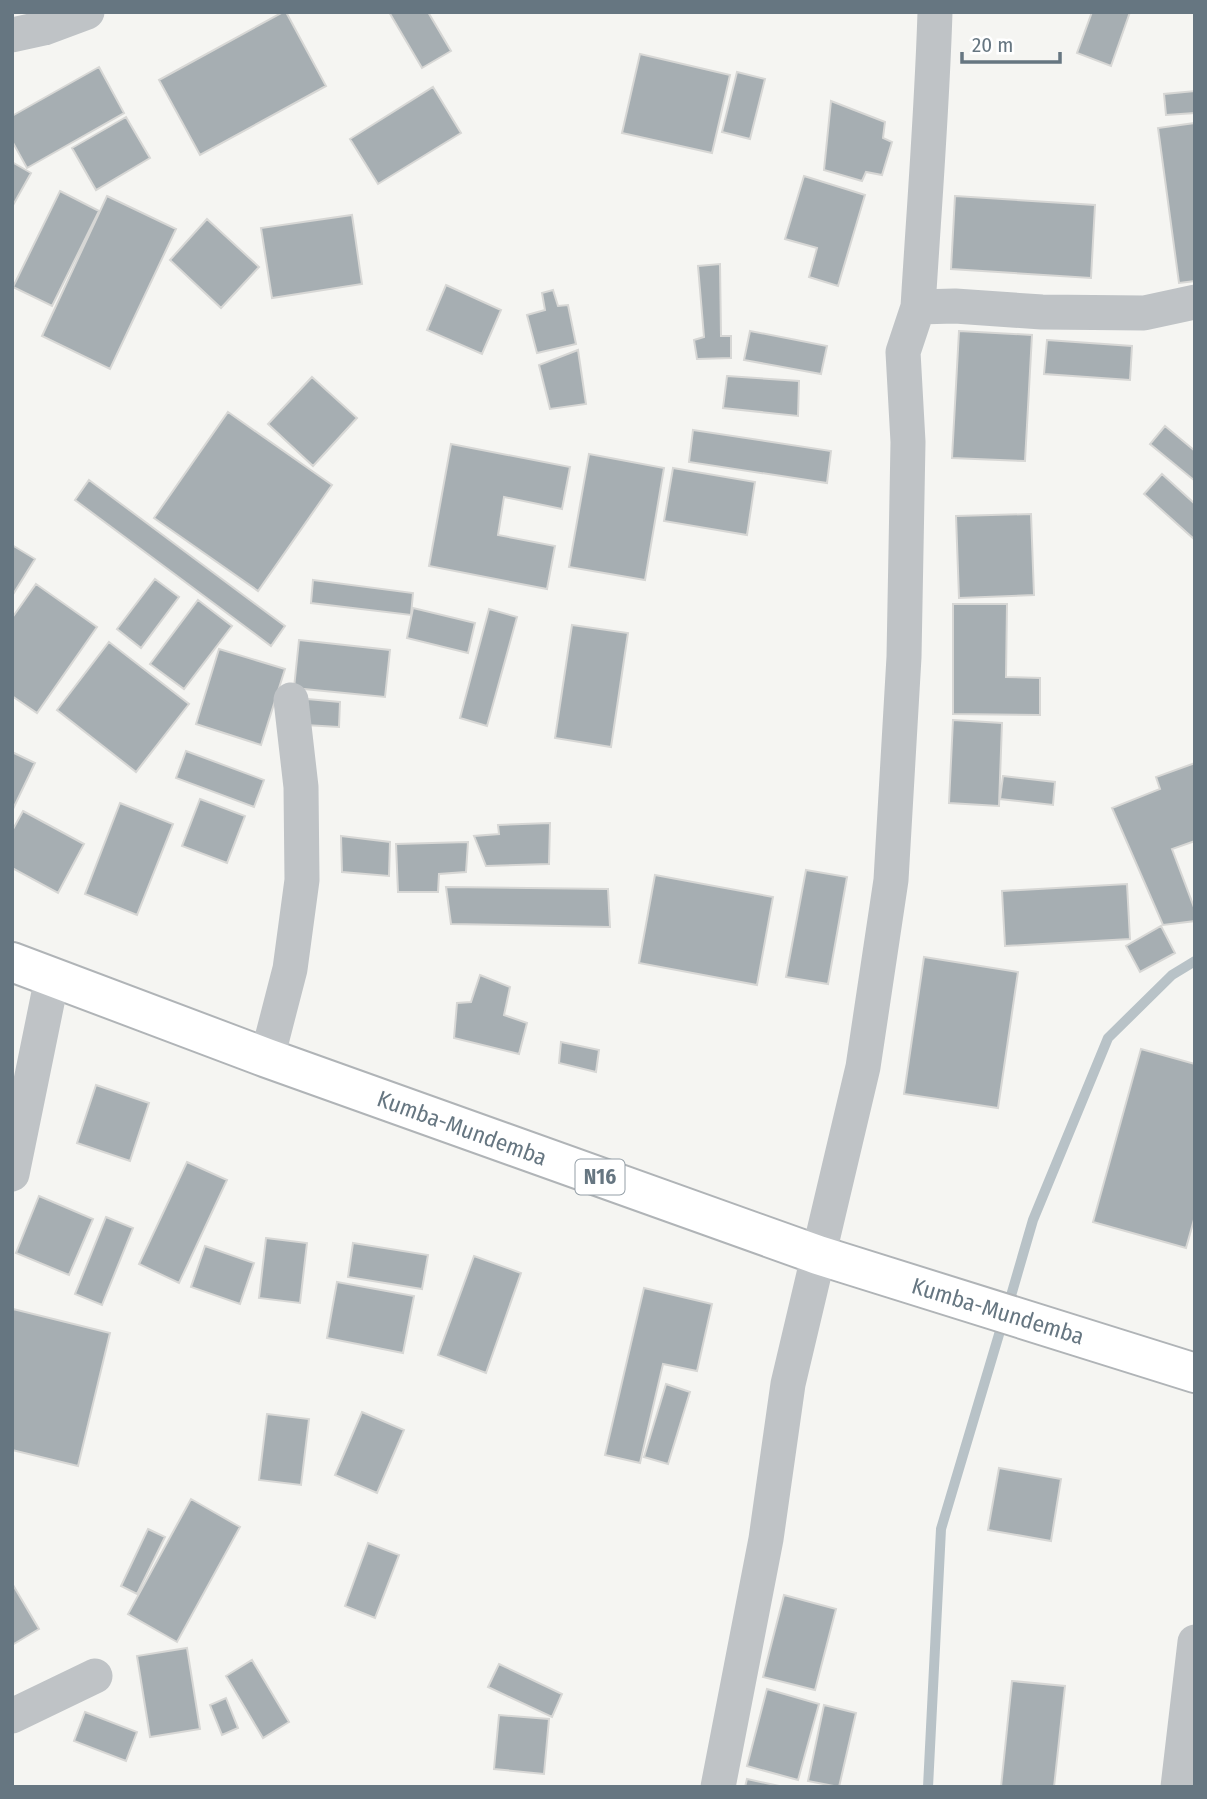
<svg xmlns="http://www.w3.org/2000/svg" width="1207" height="1799" font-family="'Fira Sans Condensed',sans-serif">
	<rect width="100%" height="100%" fill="#f5f5f2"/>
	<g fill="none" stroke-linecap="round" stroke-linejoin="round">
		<path stroke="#b8c2c7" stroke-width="10" d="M 1008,1306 L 1033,1220 L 1108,1038 L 1172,975 L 1195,961
			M 928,1787 L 941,1529 L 1003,1321"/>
	</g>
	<path fill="#a6aeb2" stroke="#d7d7d5" stroke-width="2" d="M 283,12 L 286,12 L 326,86 L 200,155 L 159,80 Z
		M 389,12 L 428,12 L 451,51 L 422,68 Z
		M 1092,12 L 1130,12 L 1111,66 L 1077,53 Z
		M 640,54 L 730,75 L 712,153 L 622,133 Z
		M 99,67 L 124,113 L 27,168 L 12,141 L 12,116 Z
		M 737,72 L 765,79 L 750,139 L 722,132 Z
		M 433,87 L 461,133 L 378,184 L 350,139 Z
		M 1195,91 L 1195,113 L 1166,115 L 1164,94 Z
		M 831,101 L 885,122 L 883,138 L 892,142 L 882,175 L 866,172 L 862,181 L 824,170 Z
		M 126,117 L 150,158 L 96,190 L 72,148 Z
		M 1195,123 L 1195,281 L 1179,283 L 1158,128 Z
		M 12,162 L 31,173 L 12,207 Z
		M 804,176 L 865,195 L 838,286 L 809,277 L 817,248 L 785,239 Z
		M 60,191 L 99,211 L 52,306 L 13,287 Z
		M 107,196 L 176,229 L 110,369 L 42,336 Z
		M 955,196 L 1095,205 L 1091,278 L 951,269 Z
		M 352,215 L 362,284 L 272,298 L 261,228 Z
		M 207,219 L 259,267 L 221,308 L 170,260 Z
		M 720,264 L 721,336 L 731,336 L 731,358 L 697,359 L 694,340 L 704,337 L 698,266 Z
		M 446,285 L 501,310 L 482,354 L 427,330 Z
		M 553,290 L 558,306 L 568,305 L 576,344 L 537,353 L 527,315 L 545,310 L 542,293 Z
		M 750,331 L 827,346 L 821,374 L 744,360 Z
		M 959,331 L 1032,335 L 1025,461 L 952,458 Z
		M 1047,340 L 1132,346 L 1130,380 L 1044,374 Z
		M 578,350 L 586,404 L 550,409 L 539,365 Z
		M 727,376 L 799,381 L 798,416 L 723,408 Z
		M 312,377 L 357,418 L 313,466 L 268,424 Z
		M 228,412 L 332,485 L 258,591 L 154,518 Z
		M 1165,426 L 1195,451 L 1195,481 L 1150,444 Z
		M 693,430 L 831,451 L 827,483 L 689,462 Z
		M 451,444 L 570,467 L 562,509 L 504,497 L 498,535 L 555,546 L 547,589 L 429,566 Z
		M 589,454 L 664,468 L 645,580 L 569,567 Z
		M 673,468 L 755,482 L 747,535 L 664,521 Z
		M 1162,474 L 1195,504 L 1195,540 L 1144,494 Z
		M 89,480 L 285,626 L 271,646 L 75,500 Z
		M 1031,514 L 1034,595 L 959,598 L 956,516 Z
		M 12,545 L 35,559 L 12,596 Z
		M 155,579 L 179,597 L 141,648 L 117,629 Z
		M 313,580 L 413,593 L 411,615 L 311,603 Z
		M 36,584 L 97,627 L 37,713 L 12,696 L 12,618 Z
		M 198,600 L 232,626 L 184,689 L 150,664 Z
		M 953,604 L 1007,604 L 1006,677 L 1040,678 L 1040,715 L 953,714 Z
		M 413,608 L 475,623 L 468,653 L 407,638 Z
		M 489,609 L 517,617 L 487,726 L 460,718 Z
		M 572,625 L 628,633 L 611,747 L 555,738 Z
		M 299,640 L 390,650 L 385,697 L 294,688 Z
		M 109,642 L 189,704 L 136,772 L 57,710 Z
		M 219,649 L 285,669 L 261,745 L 196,724 Z
		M 307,699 L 340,702 L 339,727 L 305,725 Z
		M 953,720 L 1002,723 L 999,806 L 949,803 Z
		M 186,751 L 264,780 L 254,807 L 176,778 Z
		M 12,752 L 35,763 L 12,811 Z
		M 1195,763 L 1195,841 L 1172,849 L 1195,910 L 1195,921 L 1163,925 L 1112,808 L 1160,789 L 1156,777 Z
		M 1003,776 L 1055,782 L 1053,805 L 1000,799 Z
		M 200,799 L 245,816 L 227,863 L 182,846 Z
		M 120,803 L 173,824 L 137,915 L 85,894 Z
		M 23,811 L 84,844 L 58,893 L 12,868 L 12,831 Z
		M 550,823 L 549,864 L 486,866 L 474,836 L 499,834 L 498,825 Z
		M 341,836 L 390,842 L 389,876 L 342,872 Z
		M 468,842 L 466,872 L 439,874 L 438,892 L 398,892 L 396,844 Z
		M 806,870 L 847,877 L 828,984 L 786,977 Z
		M 655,875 L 773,897 L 757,985 L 639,963 Z
		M 1127,884 L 1130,939 L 1005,946 L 1002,891 Z
		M 446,887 L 608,889 L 610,927 L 451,924 Z
		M 1161,926 L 1175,953 L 1140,972 L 1126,946 Z
		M 924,957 L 1018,972 L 998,1108 L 904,1094 Z
		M 480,975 L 510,987 L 504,1015 L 527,1023 L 519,1054 L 454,1038 L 457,1003 L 471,1002 Z
		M 561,1042 L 599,1050 L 596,1072 L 559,1063 Z
		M 1141,1049 L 1195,1064 L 1195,1216 L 1186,1248 L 1093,1222 Z
		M 96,1085 L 149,1103 L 130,1161 L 77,1143 Z
		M 187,1162 L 227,1180 L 179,1283 L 139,1264 Z
		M 39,1196 L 93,1219 L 69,1275 L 16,1253 Z
		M 106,1217 L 133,1228 L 102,1305 L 75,1294 Z
		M 266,1238 L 307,1243 L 300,1303 L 259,1298 Z
		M 353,1243 L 428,1255 L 422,1289 L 348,1277 Z
		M 205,1246 L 254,1263 L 240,1304 L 191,1287 Z
		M 474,1256 L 521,1273 L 486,1373 L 438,1355 Z
		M 337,1282 L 414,1296 L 403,1353 L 327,1338 Z
		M 644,1288 L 712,1304 L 697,1371 L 663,1364 L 640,1463 L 605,1455 Z
		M 13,1309 L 110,1333 L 78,1466 L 12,1450 Z
		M 666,1384 L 690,1392 L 668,1464 L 644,1457 Z
		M 362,1412 L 404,1430 L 377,1493 L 335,1475 Z
		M 267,1414 L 309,1419 L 301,1485 L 259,1480 Z
		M 999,1468 L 1061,1479 L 1051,1541 L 988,1530 Z
		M 191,1499 L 240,1527 L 177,1642 L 128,1614 Z
		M 148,1529 L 165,1537 L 137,1594 L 121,1586 Z
		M 368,1543 L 399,1555 L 375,1618 L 345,1606 Z
		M 13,1585 L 39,1629 L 12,1645 L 12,1585 Z
		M 784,1595 L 836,1609 L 815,1690 L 763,1677 Z
		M 187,1648 L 200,1729 L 150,1737 L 137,1656 Z
		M 252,1660 L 289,1722 L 263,1738 L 226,1676 Z
		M 499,1664 L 562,1694 L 552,1717 L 488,1687 Z
		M 1012,1681 L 1065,1686 L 1054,1787 L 1001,1787 Z
		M 767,1689 L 819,1704 L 798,1780 L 747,1766 Z
		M 226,1698 L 238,1728 L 222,1735 L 210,1705 Z
		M 824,1705 L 856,1713 L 839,1787 L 808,1781 Z
		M 85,1712 L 137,1732 L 126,1761 L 74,1741 Z
		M 499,1715 L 549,1719 L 544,1774 L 494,1769 Z
		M 747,1779 L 784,1787 L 745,1787 Z"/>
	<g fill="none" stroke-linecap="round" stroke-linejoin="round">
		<defs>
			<path id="highway" d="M 12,962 L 267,1058 L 818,1255 L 1195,1373"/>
		</defs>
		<use href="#highway" stroke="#b0b4b7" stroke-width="42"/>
		<path stroke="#bfc3c6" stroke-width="35" d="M 12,35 L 44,28 L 87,12
			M 918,307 C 924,209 932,110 935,12
			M 267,1058 L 290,969 L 302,880 L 301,787 L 291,700
			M 12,1174 L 52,978
			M 12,1716 L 95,1676
			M 718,1787 L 766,1539 L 788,1384 L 863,1067 L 891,880 L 904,657 L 908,442 L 903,352 L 918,307 L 955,306 L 1042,312 L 1144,313 L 1195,302
			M 1178,1787 L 1195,1642"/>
		<use href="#highway" stroke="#fff" stroke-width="38"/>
	</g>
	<g text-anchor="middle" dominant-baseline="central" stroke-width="7" stroke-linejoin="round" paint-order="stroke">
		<rect fill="#fff" stroke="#949fa7" stroke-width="2" x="575.5" y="1159.5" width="49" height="35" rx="5"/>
		<g font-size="21" font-weight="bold" fill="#667681">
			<text x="600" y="1177">N16</text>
		</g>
		<g font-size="23" fill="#667681" stroke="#fff">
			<text transform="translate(462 1128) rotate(20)">Kumba-Mundemba</text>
			<text transform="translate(998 1311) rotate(17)">Kumba-Mundemba</text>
		</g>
	</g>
	<rect width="1207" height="1799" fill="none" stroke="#667681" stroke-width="28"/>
	<path d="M962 52v10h98v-10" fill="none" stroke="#667681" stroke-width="3.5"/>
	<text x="972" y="52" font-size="21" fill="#667681" stroke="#ffffff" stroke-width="5" paint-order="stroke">20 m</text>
</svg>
